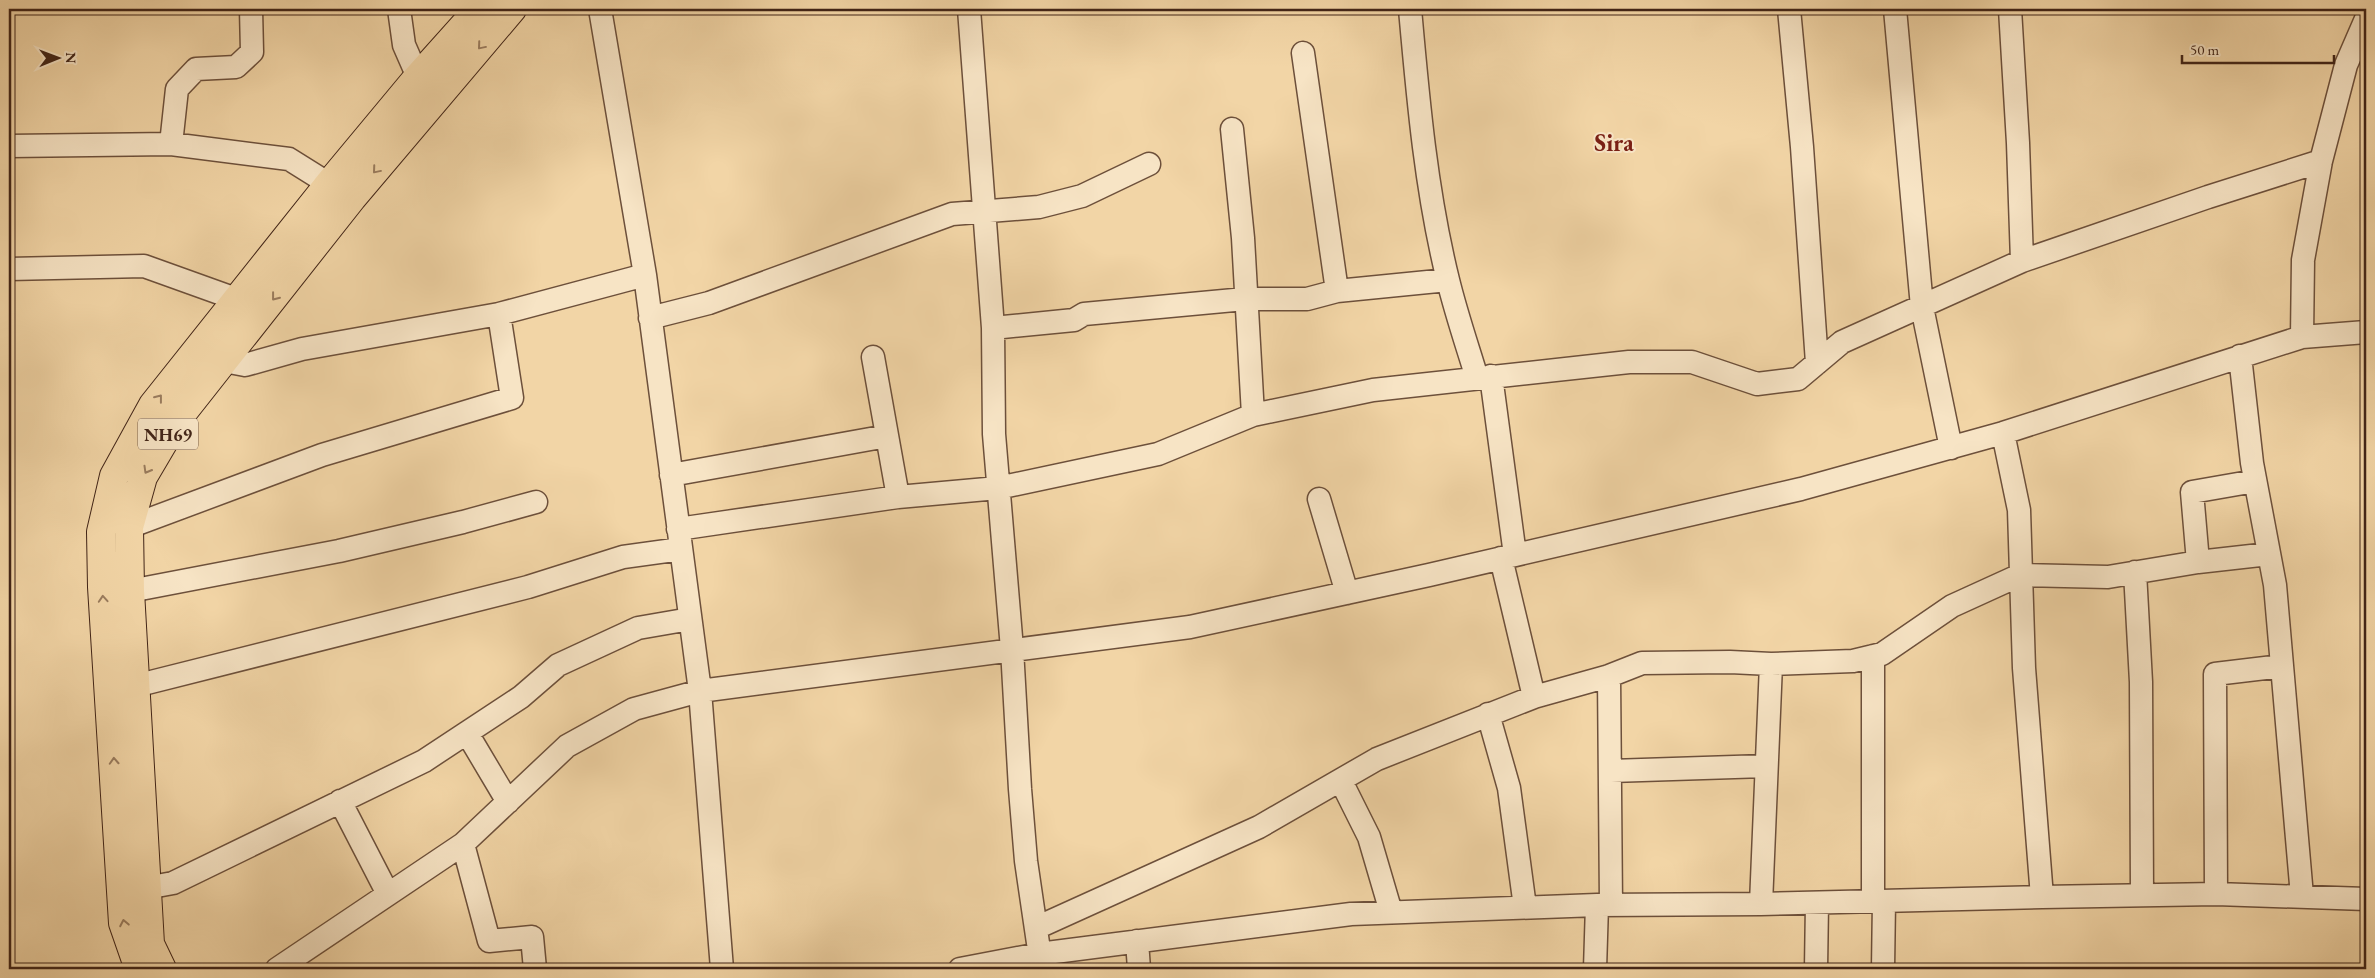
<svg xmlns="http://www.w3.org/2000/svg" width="2375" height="978" viewBox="0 0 2375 978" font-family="'EB Garamond',serif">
  <rect width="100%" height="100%" fill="#f2d5a6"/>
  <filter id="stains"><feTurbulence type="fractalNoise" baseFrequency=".004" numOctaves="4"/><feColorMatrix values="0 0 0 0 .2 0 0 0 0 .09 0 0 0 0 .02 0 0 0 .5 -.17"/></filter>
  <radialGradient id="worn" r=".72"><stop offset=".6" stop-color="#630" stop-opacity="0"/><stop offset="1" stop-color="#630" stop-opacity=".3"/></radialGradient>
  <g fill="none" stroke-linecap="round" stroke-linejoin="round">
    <defs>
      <path id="minor" d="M399 9 404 45 418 77
        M600 9 645 275 700 691 722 969
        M969 9 993 328 994 434 1012 649 1020 789 1026 861 1038 943
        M1410 9C1418 99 1426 191 1448 280 1456 313 1467 345 1477 378
        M1789 9 1802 147 1817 363
        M1895 9 1922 307 1951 448
        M2010 9 2018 143 2022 261
        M1303 53 1337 291
        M1232 129 1243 238 1253 415
        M171 144 177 89 196 69 236 67 252 52 251 9
        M9 146 171 144 289 159 329 184
        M9 269 144 266 236 299
        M650 318 709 303 952 214 1039 207 1082 196 1149 164
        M993 328 1074 320 1084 314 1245 299H1307L1337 291 1448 280
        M2302 337 2303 260 2321 161 2346 65 2366 19
        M2240 356 2252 463 2275 585 2302 896
        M873 357 898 497
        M224 361 245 365 302 349 499 314 645 275
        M1491 376 1515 555
        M2003 433 2019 510 2024 668 2042 897
        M671 475 887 436
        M1319 499 1347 593
        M129 527 322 455 512 398 499 314
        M678 529 898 497 998 488 1158 454 1253 415 1373 390 1629 362H1692L1757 384 1798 379 1842 342 2022 261 2208 197 2321 161
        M1501 558 1534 697
        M2198 562 2192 492 2255 481
        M2135 572 2141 682 2142 895
        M130 591 339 551 463 522 536 502
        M1873 656V901
        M1609 676 1611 905
        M135 686 528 587 623 557 681 549
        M1488 714 1509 788 1525 907
        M467 733 508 802
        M1611 771 1765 766
        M1341 781 1369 837 1391 912
        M340 801 388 894
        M463 844 489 941 532 937 535 969
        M146 888 173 883 424 761 521 697 558 665 638 628 690 619
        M2216 894 2215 674 2282 666
        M1761 904 1771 664
        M1036 928 1259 827 1377 759 1534 697 1609 676 1642 663 1730 662 1771 664 1853 661 1882 654 1952 606 2020 575 2108 577 2198 562 2269 554
        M1137 941 1139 969
        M277 969 463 844 567 746 634 709 700 691 1190 627 1429 575 1801 489 2003 433 2302 337 2366 332
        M960 969 1039 954 1351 914 1597 905 1761 904 2042 897 2216 894 2366 899
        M1595 969 1597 905
        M1816 969 1817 903
        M1883 969 1884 901"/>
      <path id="trunk" d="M139 969 123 923 102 587 101 532 114 476 153 405 329 184 418 77 479 9
        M162 969 150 944 130 591 129 527 143 477 176 421 352 198 512 9"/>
    </defs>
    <!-- minor casing -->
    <use href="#minor" stroke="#6d503b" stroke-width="25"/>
    <!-- trunk casing -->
    <use href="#trunk" stroke="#412417" stroke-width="30"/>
    <!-- minor -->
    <use href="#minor" stroke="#f7e4c5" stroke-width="22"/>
    <!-- trunk -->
    <use href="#trunk" stroke="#f2d5a6" stroke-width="28"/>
  </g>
  <!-- one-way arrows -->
  <defs><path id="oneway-chevron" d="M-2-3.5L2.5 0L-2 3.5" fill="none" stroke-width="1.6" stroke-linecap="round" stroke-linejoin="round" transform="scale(1.25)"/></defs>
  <g stroke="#9a7c5e">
    <use href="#oneway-chevron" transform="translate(481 46) rotate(130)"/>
    <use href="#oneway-chevron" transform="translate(376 170) rotate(130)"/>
    <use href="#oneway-chevron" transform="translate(275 297) rotate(128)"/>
    <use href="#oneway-chevron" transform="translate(159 398) rotate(-52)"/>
    <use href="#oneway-chevron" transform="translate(147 470) rotate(120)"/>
    <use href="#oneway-chevron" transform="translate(103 599) rotate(-94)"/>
    <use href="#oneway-chevron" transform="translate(114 761) rotate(-93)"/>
    <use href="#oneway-chevron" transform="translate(124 923) rotate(-101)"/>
  </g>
  <g text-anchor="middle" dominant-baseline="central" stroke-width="4" stroke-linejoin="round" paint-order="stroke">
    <!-- shield labels -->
    <rect fill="#f7e4c5" stroke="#785e4b" stroke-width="1" x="138" y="418.5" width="60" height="31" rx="4"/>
    <g font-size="18" font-weight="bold" fill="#412417">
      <text x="168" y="434">NH69</text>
    </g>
    <!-- district labels -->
    <g font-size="24" font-weight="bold" fill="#7a1f14" stroke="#f7e4c5">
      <text x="1614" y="142">Sira</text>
    </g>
  </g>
  <!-- margin -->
  <rect width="2375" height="978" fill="none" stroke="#f2d5a6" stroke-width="30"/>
  <rect x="10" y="10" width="2355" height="958" fill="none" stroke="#412417" stroke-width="2.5"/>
  <rect x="15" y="15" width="2345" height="948" fill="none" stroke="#412417"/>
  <!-- north arrow -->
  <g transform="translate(58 58) rotate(89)" stroke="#f7e4c5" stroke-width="4" paint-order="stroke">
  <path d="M0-4L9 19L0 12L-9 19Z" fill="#412417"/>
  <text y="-8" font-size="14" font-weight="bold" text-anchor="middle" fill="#412417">N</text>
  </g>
  <!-- scale -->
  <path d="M2182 55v8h152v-8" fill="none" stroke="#412417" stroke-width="2.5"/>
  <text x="2190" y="55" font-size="15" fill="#412417" stroke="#f7e4c5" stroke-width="4" paint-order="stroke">50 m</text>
  <rect width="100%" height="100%" filter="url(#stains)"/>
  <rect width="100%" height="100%" fill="url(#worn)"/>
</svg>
